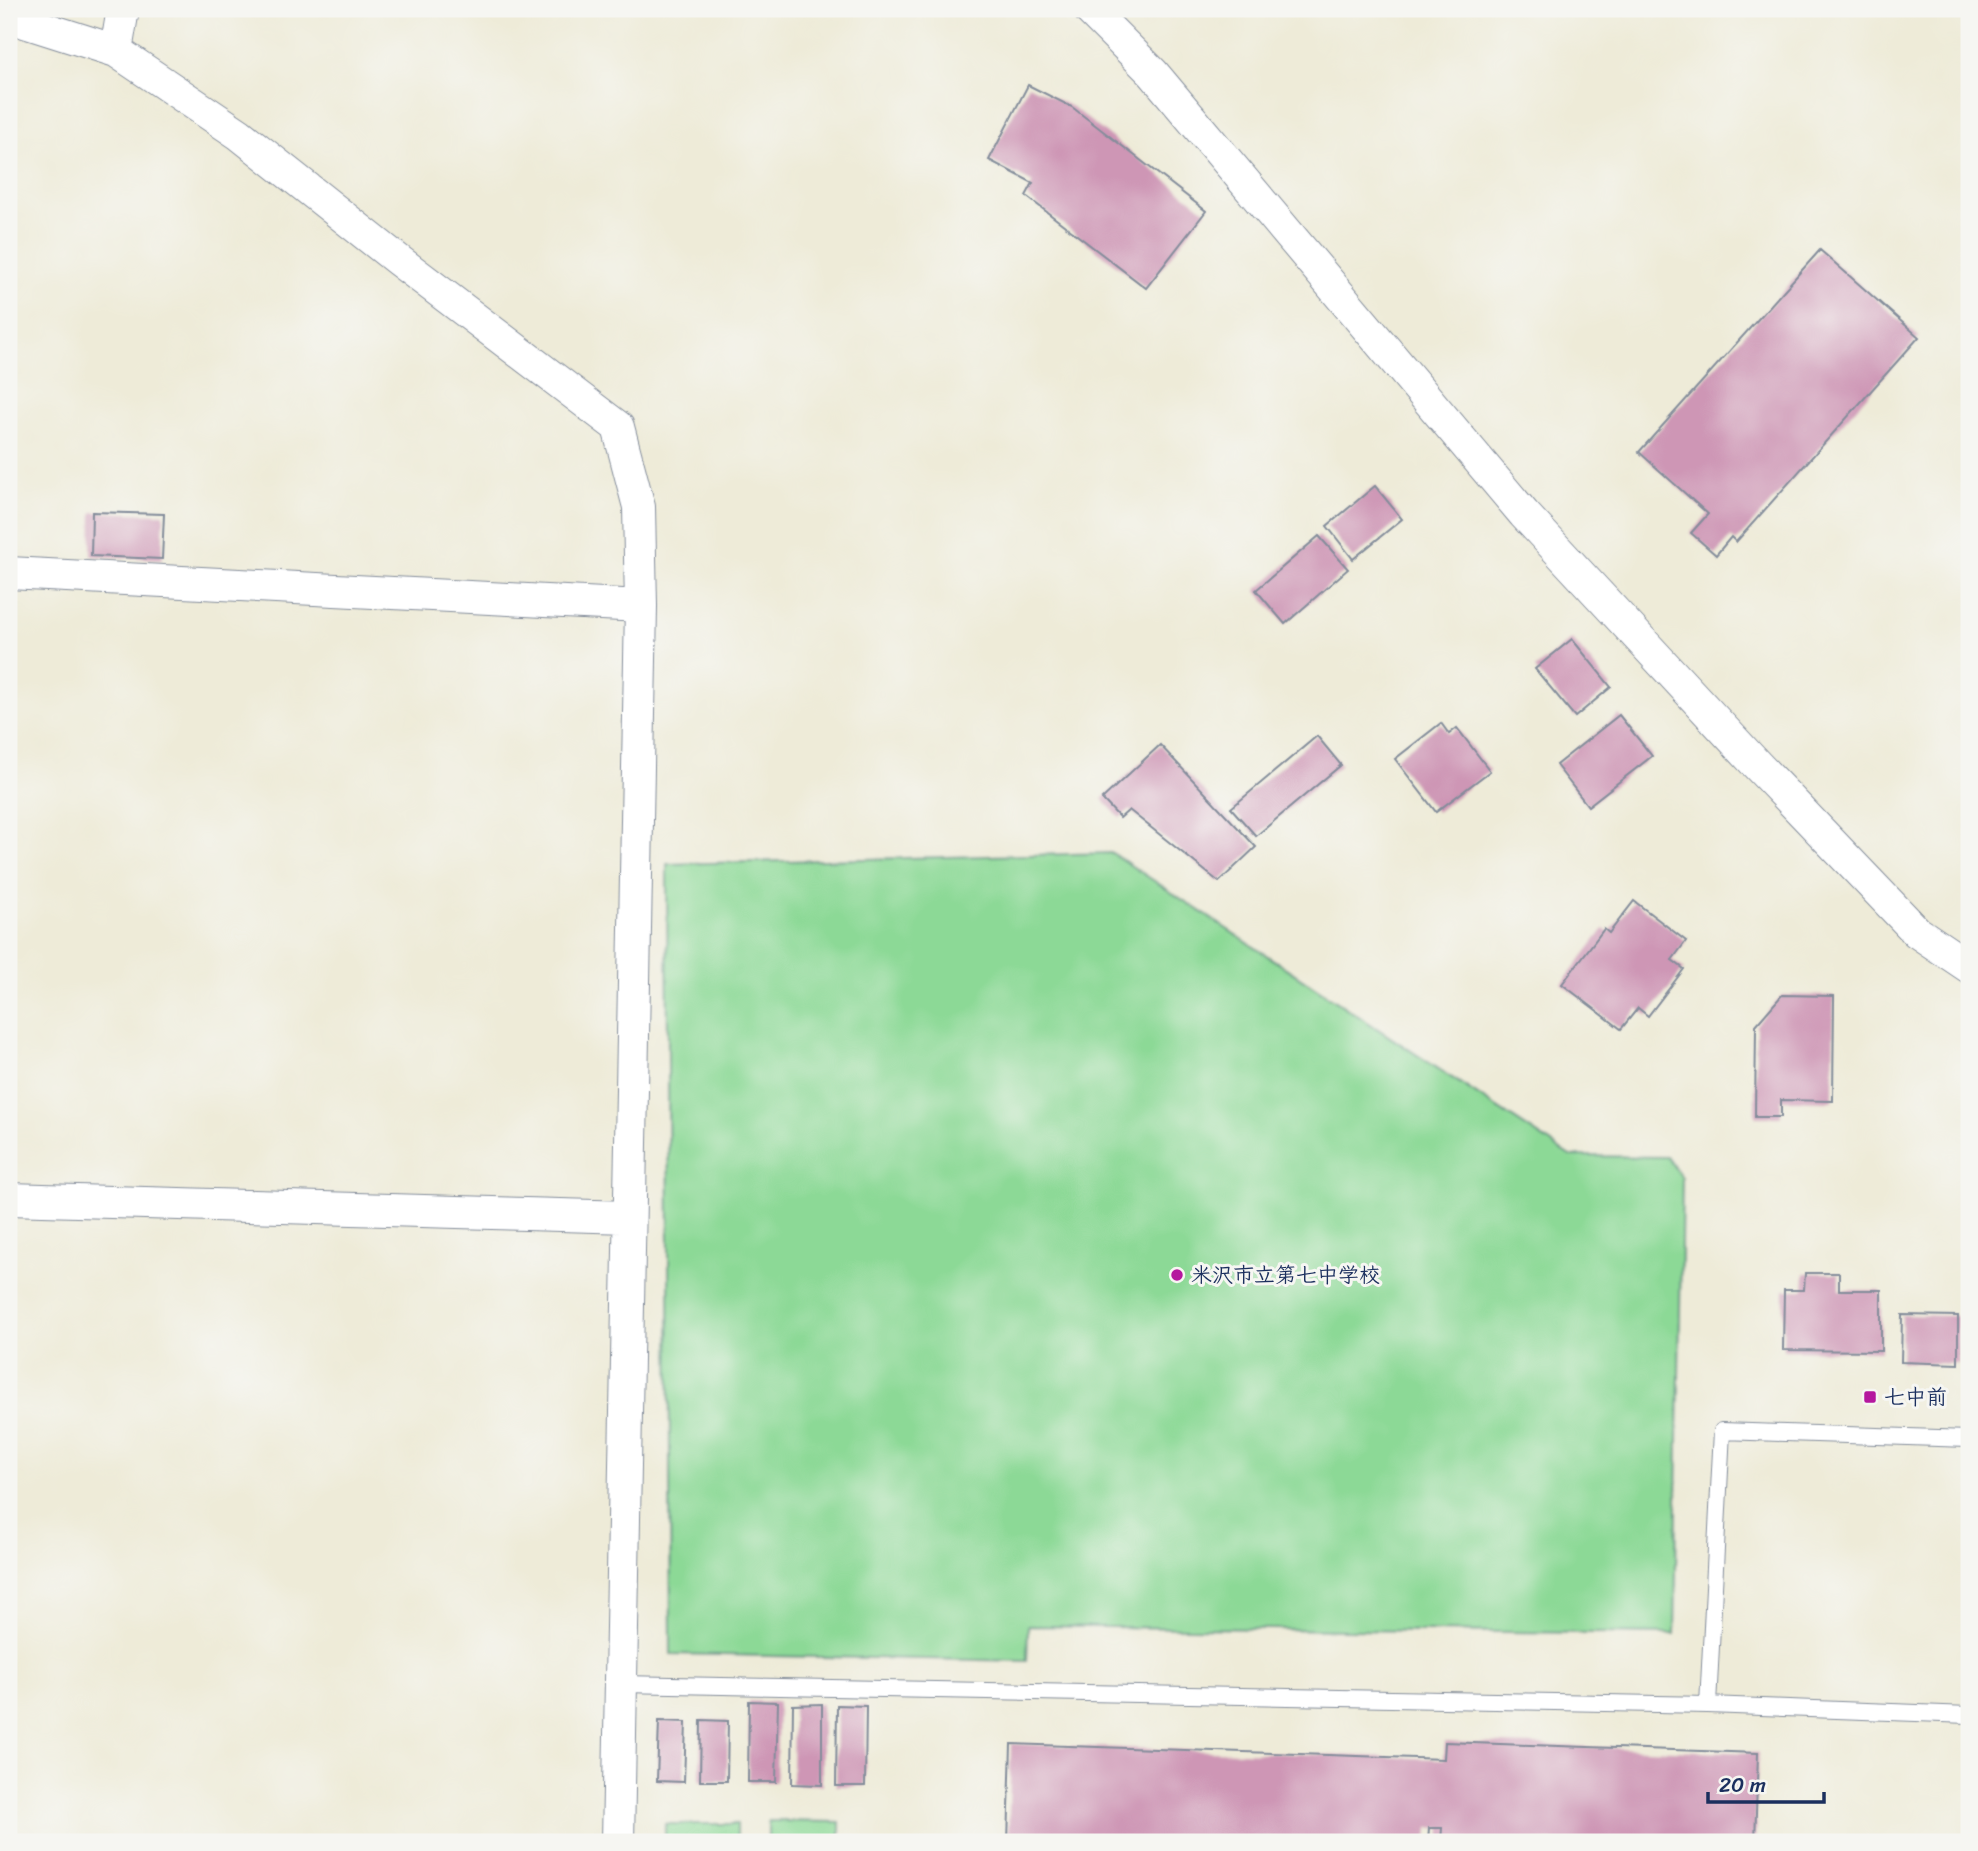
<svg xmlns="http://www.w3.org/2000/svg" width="1978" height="1851" viewBox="0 0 1978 1851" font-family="Sriracha,'Klee One',sans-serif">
  <rect width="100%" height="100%" fill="#f6f6f2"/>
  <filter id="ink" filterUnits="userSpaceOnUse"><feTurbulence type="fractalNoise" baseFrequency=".0143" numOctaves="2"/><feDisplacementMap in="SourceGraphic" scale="14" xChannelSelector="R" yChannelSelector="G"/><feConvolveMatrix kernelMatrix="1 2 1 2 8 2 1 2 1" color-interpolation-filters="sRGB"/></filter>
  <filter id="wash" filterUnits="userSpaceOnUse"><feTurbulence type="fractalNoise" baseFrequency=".00686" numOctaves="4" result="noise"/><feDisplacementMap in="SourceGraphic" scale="28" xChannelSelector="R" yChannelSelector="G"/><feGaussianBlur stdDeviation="1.57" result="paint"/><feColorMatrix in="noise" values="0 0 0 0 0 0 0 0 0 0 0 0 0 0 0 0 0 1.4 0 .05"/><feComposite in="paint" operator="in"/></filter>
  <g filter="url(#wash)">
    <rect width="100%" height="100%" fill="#eeebd8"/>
    <!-- green -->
    <path fill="#8cd996" stroke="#54847a" stroke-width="2" d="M1112 853 1570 1156 1667 1157 1682 1178 1675 1634 1028 1626 1027 1661 671 1654 667 864Z
      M768 1821 840 1822V1842H768Z
      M665 1824H737V1842H665Z"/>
    <g id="blocks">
      <!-- building -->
      <path fill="#ce96b5" d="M1028 85 1072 107 1206 211 1146 288 1026 196 1033 183 989 160Z
        M1820 250 1919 337 1736 542 1731 537 1716 555 1691 533 1708 514 1639 452Z
        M1375 486 1402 519 1353 559 1327 526Z
        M92 512 164 514 162 559 91 556Z
        M1319 536 1348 569 1285 624 1256 590Z
        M1572 639 1611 687 1575 717 1535 669Z
        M1619 715 1652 756 1588 806 1556 765Z
        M1441 723 1449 734 1457 728 1490 771 1436 812 1395 759Z
        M1317 736 1341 765 1256 836 1231 808Z
        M1160 745 1256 847 1219 882 1129 810 1120 818 1102 799Z
        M1634 901 1686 941 1672 960 1684 969 1648 1016 1638 1008 1621 1029 1562 984 1604 929 1609 933Z
        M1782 995 1834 996 1833 1101 1781 1100V1117H1755L1756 1025Z
        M1805 1273H1839V1290H1881V1351L1783 1350 1784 1290H1804Z
        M1902 1315 1958 1316V1364L1901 1362Z
        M749 1701 778 1702 776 1782H748Z
        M822 1704V1785L792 1784 793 1705Z
        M837 1705 866 1706 865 1786H836Z
        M701 1720 728 1721 727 1781H700Z
        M659 1721 686 1722 684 1782 657 1781Z
        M1445 1742 1758 1753 1755 1842H1441L1442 1828H1429L1428 1842H1277V1838L1222 1837V1842H1008L1011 1744 1444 1759Z"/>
    </g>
  </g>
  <g filter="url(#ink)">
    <use href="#blocks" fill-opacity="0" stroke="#848d9b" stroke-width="2"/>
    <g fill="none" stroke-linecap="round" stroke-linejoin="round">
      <defs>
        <path id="lane" d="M1969 1439 1722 1431 1708 1705 1969 1715
          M621 1684 1708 1705"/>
        <path id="street" d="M1089 9 1153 73 1524 514 1756 764 1917 932 1969 967
          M9 17 116 51 239 134 398 260 618 427 639 507 641 606 618 1842
          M116 51 123 9
          M9 573 641 606
          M9 1199 629 1217"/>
      </defs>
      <!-- lane casing -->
      <use href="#lane" stroke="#848d9b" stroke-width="18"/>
      <!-- street casing -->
      <use href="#street" stroke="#848d9b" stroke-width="34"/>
      <!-- lane -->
      <use href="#lane" stroke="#fff" stroke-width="16"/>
      <!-- street -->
      <use href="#street" stroke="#fff" stroke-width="32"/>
    </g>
  </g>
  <!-- markers -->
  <g fill="#b5179e" stroke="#f6f6f2" stroke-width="2.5">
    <circle cx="1177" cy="1275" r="7"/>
    <rect x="1863" y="1390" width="14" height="14" rx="3.5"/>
  </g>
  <g text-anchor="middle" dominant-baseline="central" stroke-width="6" stroke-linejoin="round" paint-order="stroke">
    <!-- poi labels -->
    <g font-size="21" font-weight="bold" fill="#1b2f5e" stroke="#f6f6f2" text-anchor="start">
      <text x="1191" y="1275">米沢市立第七中学校</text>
      <text x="1884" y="1397">七中前</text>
    </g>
  </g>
  <!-- margin -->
  <rect width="1978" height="1851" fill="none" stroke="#f6f6f2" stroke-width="35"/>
  <!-- scale -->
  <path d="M1708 1792v10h116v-10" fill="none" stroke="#1b2f5e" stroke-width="3.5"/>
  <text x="1719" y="1792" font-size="21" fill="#1b2f5e" stroke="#f6f6f2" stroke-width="5" paint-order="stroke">20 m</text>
</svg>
